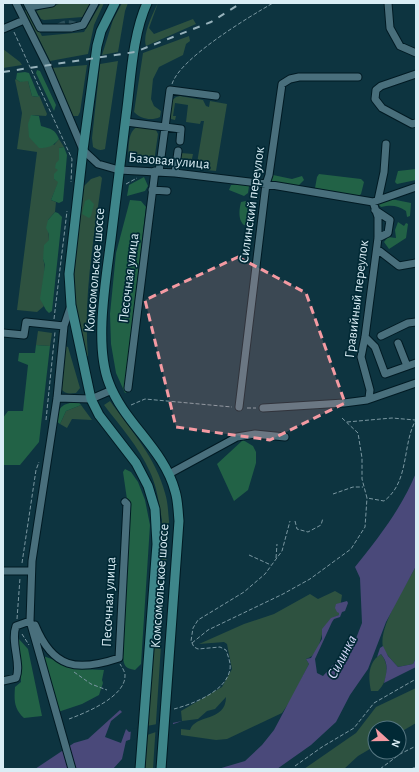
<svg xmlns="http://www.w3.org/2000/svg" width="419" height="772" viewBox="0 0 419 772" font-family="'Alegreya Sans',sans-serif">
  <rect width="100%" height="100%" fill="#0d3440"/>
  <!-- green -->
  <path fill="#2e5240" d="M62 3H93L83 17 44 20 41 19 36 11Z
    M101 3H104L94 25 88 54 50 61 25 11 27 9 42 36 84 32Z
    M122 3H128L125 11 118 52 102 55 113 20Z
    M158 3 149 28 154 34 193 19 196 24 146 46C142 35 153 13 158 3Z
    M189 36 190 41 186 44 183 55 159 67 153 79 151 99 154 106 161 111 160 117C152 121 140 119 134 112L143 53Z
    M3 49 20 62 22 65 3 68Z
    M118 61 105 149C100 151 98 150 93 147L92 138 100 64Z
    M87 65 80 112 78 116H73L51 68Z
    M16 79 20 82 26 80 28 81 32 96 38 97 39 95 47 114 46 116 31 115 54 145 59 139 64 147 59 148V170L54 179 59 181 51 200 56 202 55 212 48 220 49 240 43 259C49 274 37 291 44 306L37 312 17 310 37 152 17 149 22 113 15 80Z
    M180 96 203 100 206 106 209 107 210 101 227 104 216 171 196 169 204 121H201L200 124 186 122 188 105 175 103 173 116H176L175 120 171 119V101L176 97Z
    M140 126 156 130 158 134 154 162 132 163 128 158C129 147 127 129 140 126Z
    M181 153 193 154 190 168 180 166Z
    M100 176 102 178C94 237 83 297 88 356L85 357 76 315 73 273 84 186 91 179Z
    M38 331 52 333 50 346 36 345Z
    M65 346 68 347 80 388 76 393C69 394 64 394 60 387Z
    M110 401C131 430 156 458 165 493 168 502 168 512 169 521L153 769H145L162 520C159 504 157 487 150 472 139 447 120 426 104 405Z
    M81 405 92 420 72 419 67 428 60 424 66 411Z
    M416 566V658L413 664 398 667C393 661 386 655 383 647 378 627 407 584 416 566Z
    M335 591 342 595 339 615C314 624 327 653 306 659L309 664 291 700 282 713 227 739 216 740 181 735V729L190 730C195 714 226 722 226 697L215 709 207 711 198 719 182 721 181 711 222 687 232 669 227 644 224 642 199 644 244 624 274 614 310 594 318 599Z
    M381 654C390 665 388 681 378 691H371C368 677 368 662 381 654Z
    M416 688V723L399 733V728H375V746L358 756 344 769H304L356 733 376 707Z"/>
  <!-- forest -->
  <path fill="#226246" d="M37 70 40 71 56 105 54 111 36 73Z
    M25 72 29 73 39 97 32 96 28 81 20 82 16 79 17 73Z
    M31 115 39 116 41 126C51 129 55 129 59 139 53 146 49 148 39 148L29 137 28 124Z
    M64 147 67 155 63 201 59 203 51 200 58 182 54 179V174L58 170 55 168 56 163 59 160V148Z
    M416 169V180L397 184 395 182 398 171Z
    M319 174 361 179 364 182 361 194 357 197 318 190 315 188 317 177Z
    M273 175 292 179 302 176 304 180 298 186 271 182Z
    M144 177 148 186 145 191 127 196 129 185Z
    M240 184 249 186 248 193 244 196 229 190 231 185Z
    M89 199 94 204 91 216 89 218 82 214 85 201Z
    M391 199 411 203 410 216 407 217 406 211C397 205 391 205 381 207L378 204Z
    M130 200 141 201 146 207 129 351 127 392 125 393 116 373 111 344 110 314 116 253Z
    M246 201C256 206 254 214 253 224L244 225C238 220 239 210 241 202Z
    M55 212 58 213 62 217 52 311 49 313 46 310 40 299 45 265 43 259 44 245 49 240V234L46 228 48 220Z
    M398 222 404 226 406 223 408 224 406 238 389 249 384 242 388 237 396 238 395 230Z
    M36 345 50 346 39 442 20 465H3V418L8 411H23L28 365 18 361 19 353H35Z
    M78 401 81 405 66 411 60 424 56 421C60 404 62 405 78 401Z
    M243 440 253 446 256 452V463L248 490 234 501 217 464Z
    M125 469 131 472 138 482 145 500 150 525 141 664 135 670C125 668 124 666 123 657L129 513 123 472Z
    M18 638 28 649 42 716 24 718C14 709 14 700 15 687L21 682Z
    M43 656 81 669 104 670 102 680 103 683 99 695 82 704 55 713Z"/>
  <!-- water -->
  <path fill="#4a497a" d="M416 473V566L386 622 368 669 350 695 336 722 311 745 277 769H218L245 761 262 745 274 730 309 664 306 659 311 658 322 639V629L331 618 339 615V613L337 612 335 608 336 604 347 601 348 603 345 611 342 612 340 617 334 619 332 622 315 659 317 673 323 676 355 641 362 623 360 578 355 567C379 537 401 509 416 473Z
    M383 646 388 656 398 667 413 664 416 658V667L384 683C387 671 389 664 381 654L377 657 380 648Z
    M120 710 122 712 111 721 105 737 121 743 126 729 129 732 182 721 126 741 122 759 113 769H35L74 743 88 739Z"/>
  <!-- pier -->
  <path fill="#0d3440" d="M173 721V726L130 741 131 729Z"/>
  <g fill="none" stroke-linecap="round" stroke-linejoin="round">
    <!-- minor-tunnel -->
    <path stroke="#2c505b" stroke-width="7" stroke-dasharray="7 3.5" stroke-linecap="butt" d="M59 27C65 23 69 23 75 25"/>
    <defs>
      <path id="minor" d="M16 3 47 65 83 150 98 164 119 170 175 173 266 184 373 202 416 187
        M27 3 40 28H71L83 25 95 3
        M388 3 390 28 400 46 416 53
        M29 7 52 3
        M3 29 24 20
        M416 74 381 86 376 90 375 99 382 108 412 124 416 123
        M126 122 181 129 180 141
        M159 172 170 90 216 96
        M175 173 178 151
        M152 190 167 191
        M378 200 384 172 386 144
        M375 210 390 220 388 233 378 238
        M377 249 399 266 416 263
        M71 305 64 326 57 398 32 561 30 621 72 769
        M3 333 24 335 26 322 64 326
        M381 336 408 323 416 322
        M365 337 375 347 385 374 416 363
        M398 343 407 366
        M128 388 155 171
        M57 398 91 399 112 390
        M369 398 370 390 361 357 365 337 378 238V217L373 202
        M239 407 266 184 269 175 282 84 290 79 299 77H358
        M263 408 344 403 367 400 416 383
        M169 474 237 437 255 434 285 437
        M3 571H31
        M35 625C53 669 77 672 119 658L127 504 125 502
        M3 681 16 678C22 664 10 643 16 626L30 621"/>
      <path id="major" d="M115 3 101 31 97 46 83 150 69 274 71 305 91 399 99 415 136 463 148 486 155 509 157 544 140 769
        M147 3C132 36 131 80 126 116 121 157 116 198 111 239 106 279 94 345 109 383 124 423 164 449 175 491 178 500 178 511 179 521L161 769"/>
    </defs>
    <!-- minor casing -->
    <use href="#minor" stroke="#001a23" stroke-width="9"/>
    <!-- major casing -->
    <use href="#major" stroke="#001a23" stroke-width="11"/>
    <!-- path -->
    <path stroke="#7a97a1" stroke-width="1" stroke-dasharray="4 2" stroke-linecap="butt" d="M14 32 72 159 71 182
      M172 84C180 58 249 17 273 3
      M126 184 137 178
      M54 319 67 211
      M131 405 145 399 232 407
      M247 408H256
      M342 418 358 433 362 458V479L367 498 384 501C410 482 402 443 416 420
      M46 420 55 332
      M347 422 392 418 415 420
      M333 494 353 487H363
      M295 521 297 529 308 532 321 525 323 518
      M249 555 271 565
      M276 558 277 544
      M22 563 36 470 39 462
      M17 619 20 578
      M22 634 29 645
      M192 643 208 630 283 594 310 579 351 549 365 527 367 498
      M74 672 91 684 107 690
      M174 709C193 704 227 691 230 669 231 663 228 656 226 650L220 647 198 649 194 647 191 641 193 628 198 620 244 592 265 574 282 551 290 521
      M69 719C85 713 126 697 125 675 125 672 122 667 120 664
      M295 766 322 747 354 728 374 703 416 679
      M380 769 400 754 416 746
      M411 769 416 767"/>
    <!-- minor -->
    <use href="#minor" stroke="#496f7c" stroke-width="7"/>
    <!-- major -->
    <use href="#major" stroke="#3e868a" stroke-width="9"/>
    <!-- rail -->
    <path stroke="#97b2bb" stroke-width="2" stroke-dasharray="7 7" stroke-linecap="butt" d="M3 72 135 52 211 22 241 3"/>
  </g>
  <!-- marked area -->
  <path fill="#f49aa2" fill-opacity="0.2" stroke="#f49aa2" stroke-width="3" stroke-dasharray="8 5" stroke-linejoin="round" d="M238 257 306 293 345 403 270 440 176 427 145 300Z"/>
  <g text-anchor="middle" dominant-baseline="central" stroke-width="3.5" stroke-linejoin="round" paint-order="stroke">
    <!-- street labels -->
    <g font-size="14" fill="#d9edf5" stroke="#012935">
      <text transform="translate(169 161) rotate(5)">Базовая улица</text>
      <text transform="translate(252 205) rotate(-82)">Силинский переулок</text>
      <text transform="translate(95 270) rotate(-85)">Комсомольское шоссе</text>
      <text transform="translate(129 278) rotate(-83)">Песочная улица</text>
      <text transform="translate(357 299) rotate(-83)">Гравийный переулок</text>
      <text transform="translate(160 586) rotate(-86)">Комсомольское шоссе</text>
      <text transform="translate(109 602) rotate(-87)">Песочная улица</text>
    </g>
    <!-- water labels -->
    <g font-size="15" font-style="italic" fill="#d9dbfb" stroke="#012935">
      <text transform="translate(342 657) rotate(-62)">Силинка</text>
    </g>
  </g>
  <!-- border -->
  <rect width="419" height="772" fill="none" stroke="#d9edf5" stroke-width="8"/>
  <!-- north arrow -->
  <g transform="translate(387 740) rotate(111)"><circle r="19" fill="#012935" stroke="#577782"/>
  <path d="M0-3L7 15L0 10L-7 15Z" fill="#f49aa2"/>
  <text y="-6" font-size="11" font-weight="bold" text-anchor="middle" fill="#d9edf5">N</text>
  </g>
</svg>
